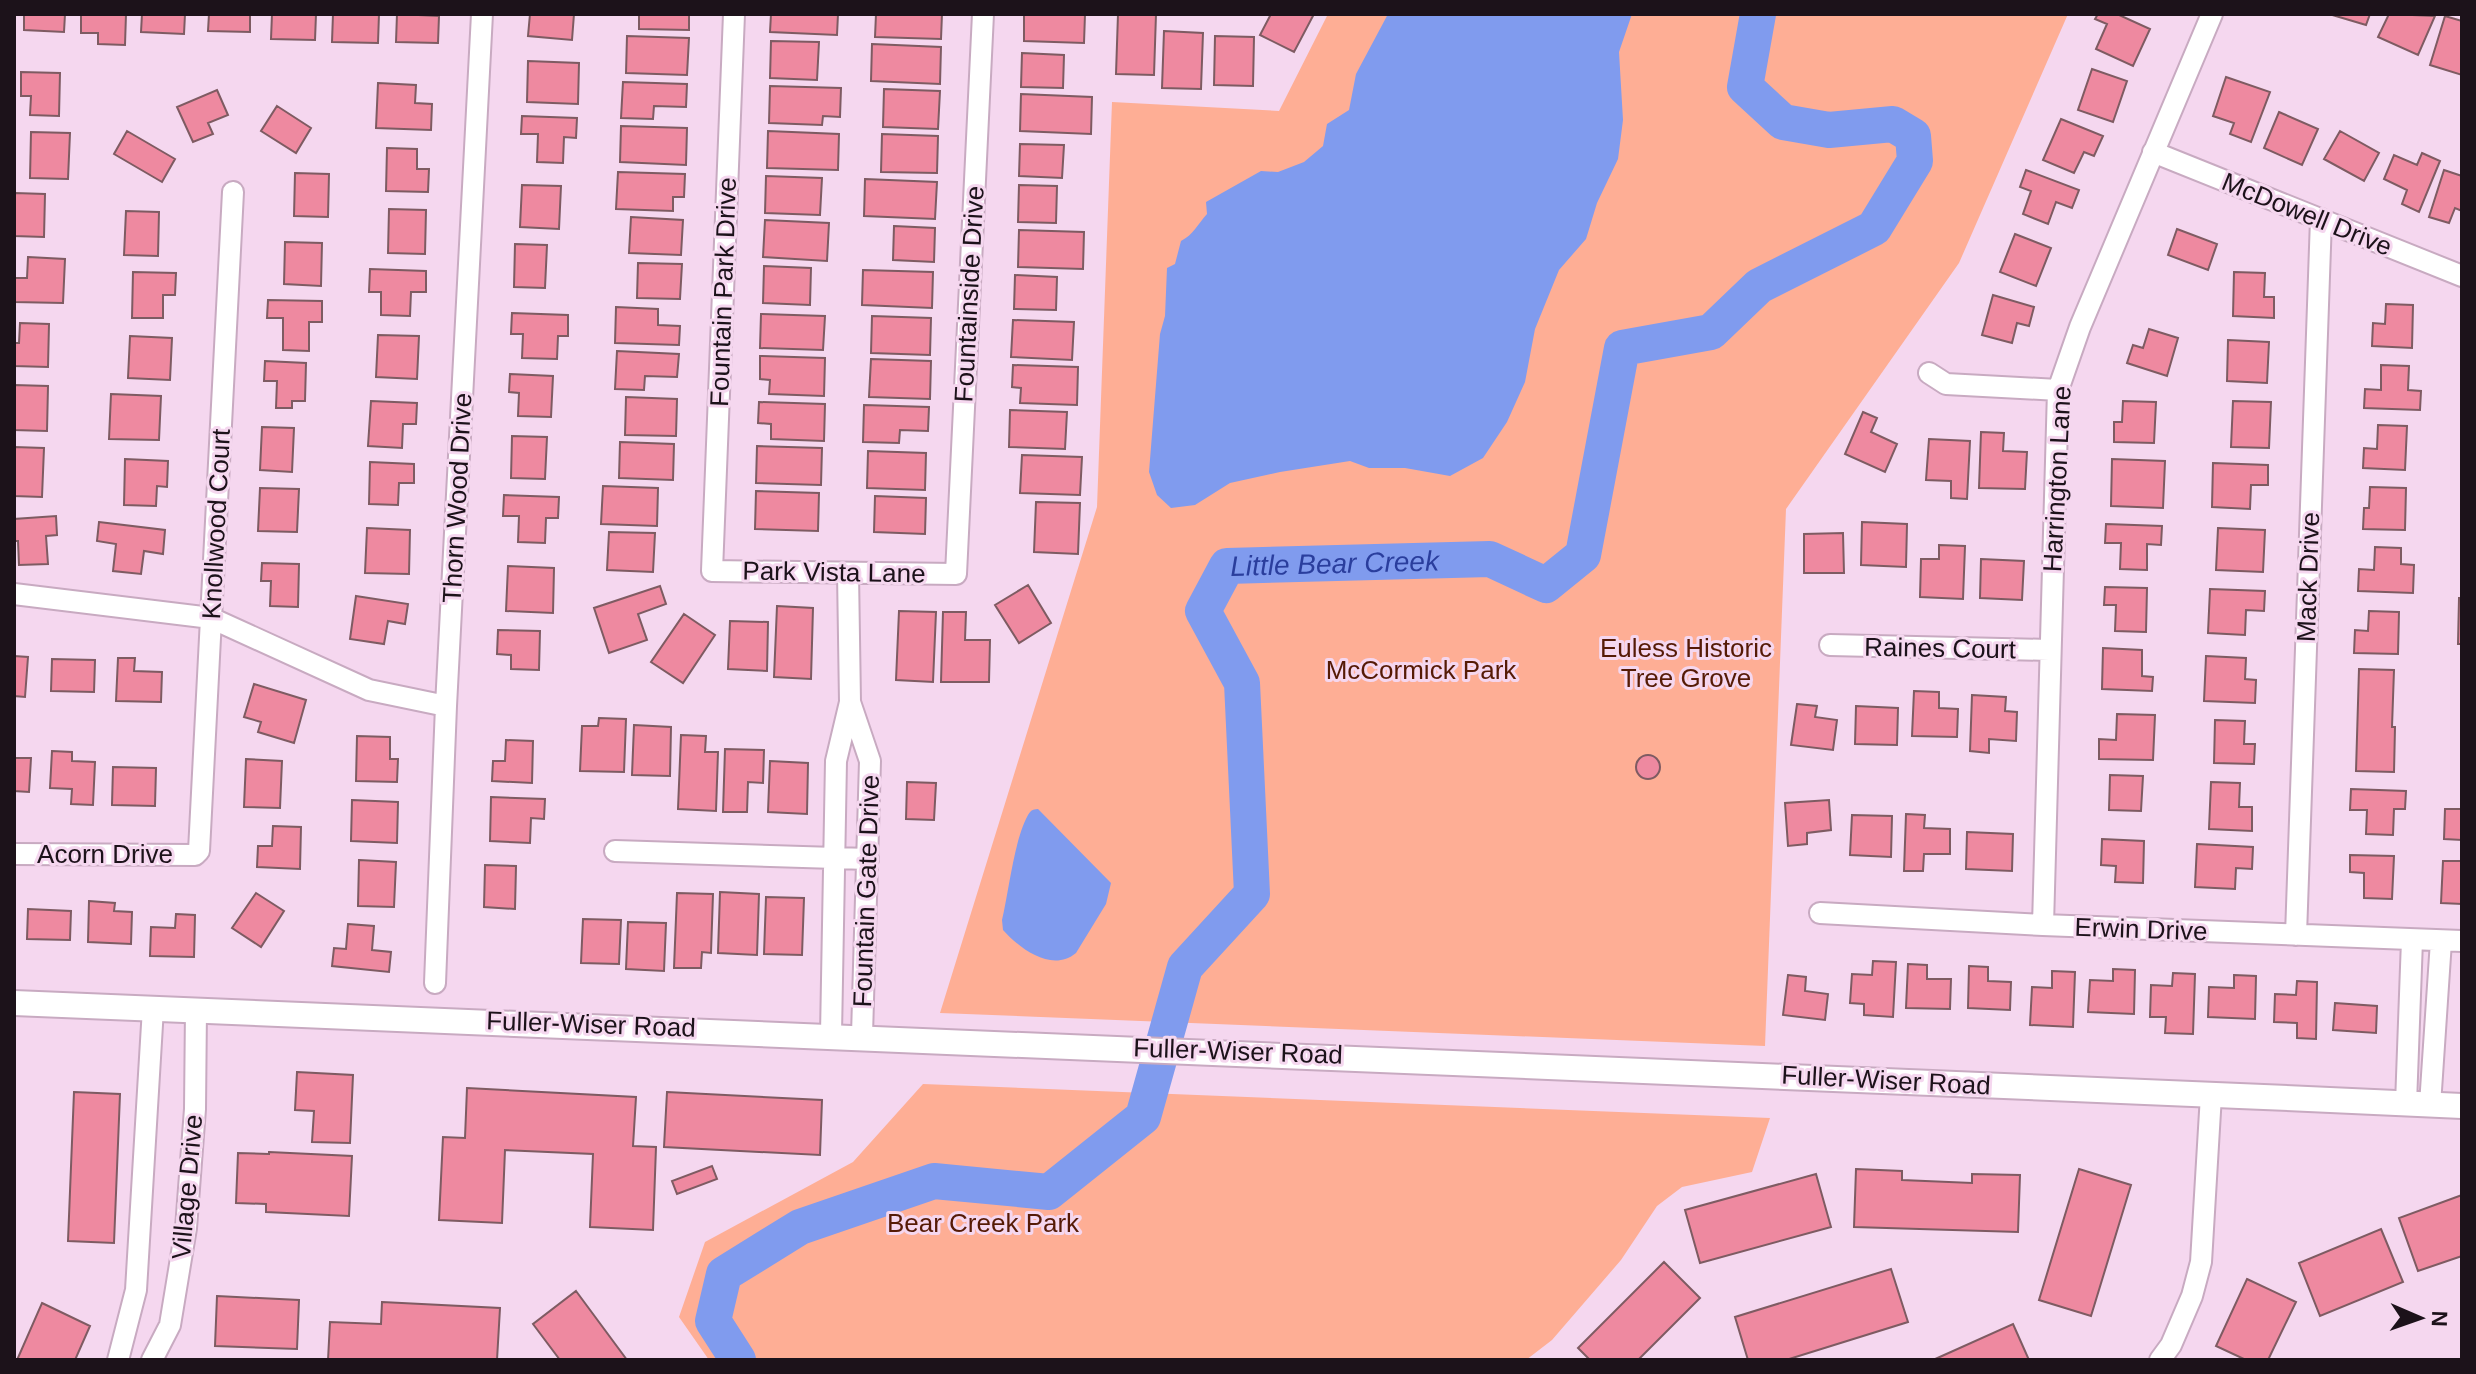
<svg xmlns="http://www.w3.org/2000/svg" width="2476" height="1374" viewBox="0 0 2476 1374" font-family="Helvetica,sans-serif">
  <rect width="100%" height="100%" fill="#f5d7ef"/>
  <!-- green -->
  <path fill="#feae95" d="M1328 14H2068L1959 263 1786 509 1765 1046 940 1013 1097 507 1112 102 1279 111Z
    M923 1084 1770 1118 1752 1172 1682 1187 1657 1206 1621 1260 1552 1340 1526 1360H709L679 1317 705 1242 853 1162Z"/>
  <!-- water -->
  <path fill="#809bee" d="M1388 14H1632L1619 52 1623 120 1618 159 1597 203 1586 239 1559 270 1535 329 1525 382 1507 422 1483 458 1450 476 1405 468H1369L1350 461 1280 472 1230 483 1195 505 1171 508 1157 495 1149 472 1160 334 1165 316 1167 268 1175 264 1181 241C1194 234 1197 225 1207 214L1206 202 1261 171 1278 172 1304 162 1323 146 1327 124 1349 110 1356 74Z
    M1038 809 1111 883 1106 904 1076 953C1052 973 1020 949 1003 930L1002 920C1009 891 1014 840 1028 815 1032 809 1032 810 1038 809Z"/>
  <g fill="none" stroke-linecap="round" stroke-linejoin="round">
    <!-- river -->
    <path stroke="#809bee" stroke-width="36" id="s1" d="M738 1360 713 1321 724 1274 800 1227 934 1181 1049 1192 1143 1117 1185 967 1252 894 1242 683 1203 611 1227 566 1490 559 1546 585 1583 555 1622 348 1711 332 1759 286 1874 228 1915 161 1913 136 1893 124 1829 130 1783 122 1745 87 1758 14"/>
  </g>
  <!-- building -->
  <path fill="#ee89a0" stroke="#7e5b62" stroke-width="2" d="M24 14H65L64 32 24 30Z
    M81 14H126L125 45 98 44V33H81Z
    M142 14H185L184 34 141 32Z
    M209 14H250V32L208 31Z
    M272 14H316L315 40 271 39Z
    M333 14H379L378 43 332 42Z
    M397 14 439 16 438 43 396 42Z
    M530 14H574L572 40 528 36Z
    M639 14H689V30L639 29Z
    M771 14H838L837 35 770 32Z
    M876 14H942L941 39 875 37Z
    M1024 14H1085L1084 43 1024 41Z
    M1118 14H1156L1154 75 1116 74Z
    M1271 14H1314L1294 52 1260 35Z
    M2098 14H2117L2150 29 2133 66 2096 49 2107 24 2095 19Z
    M2329 14H2370L2366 25Z
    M2389 14 2435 16 2418 55 2378 37Z
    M2445 16 2462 21V75L2430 65Z
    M1164 31 1203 33 1201 89 1162 88Z
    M627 36 689 38 687 75 626 73Z
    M1215 36 1254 37 1253 86 1214 85Z
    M771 41 819 42 817 80 770 78Z
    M872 44 941 47 940 84 871 81Z
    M1022 53 1064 55 1063 88 1021 87Z
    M528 61 579 63 578 104 527 102Z
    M2092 69 2127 81 2113 122 2078 110Z
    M21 72 60 73 59 116 30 115 31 96H21Z
    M2226 77 2270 92 2251 142 2230 134 2234 123 2213 116Z
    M623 82 687 84 686 107 654 106 653 119 621 118Z
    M378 83 416 85 415 103 432 104 431 130 376 128Z
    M770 86 841 88 840 117 823 116 822 125 769 123Z
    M884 89 940 91 938 129 883 127Z
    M217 90 228 115 208 123 213 134 193 142 177 107Z
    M1021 94 1092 97 1091 134 1020 131Z
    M277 106 311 128 296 153 261 131Z
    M2279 112 2318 129 2302 165 2264 148Z
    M522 116 577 118 576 138 564 137 563 163 537 162 538 134H521Z
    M2061 119 2103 136 2094 156 2084 152 2074 173 2043 160Z
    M621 126 687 128 686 165 620 162Z
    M127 131 175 159 162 182 114 154Z
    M768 131 839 134 838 170 767 168Z
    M2340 131 2379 153 2364 181 2324 159Z
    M31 132 70 133 68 179 30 178Z
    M882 134 938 136 937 173 881 172Z
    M1020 144 1064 145 1062 178 1019 176Z
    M387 148 417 149V169H429L428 192 386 191Z
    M2422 153 2440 161 2419 212 2402 204 2407 190 2384 179 2394 155 2417 165Z
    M2026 170 2079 190 2072 208 2056 202 2048 224 2023 214 2031 191 2020 187Z
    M2444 170 2462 176V211L2455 208 2449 223 2429 217Z
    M618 172 685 174 684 197H673V211L616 209Z
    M295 173 329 174 328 217 294 216Z
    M766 176 822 178 820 215 765 213Z
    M865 179 937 182 935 219 864 216Z
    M522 185 561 186 559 229 520 227Z
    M1019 185 1057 186 1056 223 1018 222Z
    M15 193 45 194 44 237 14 236Z
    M389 209 426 210 425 254 388 253Z
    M126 211 159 212 158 256 124 255Z
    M631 217 683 220 681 255 629 253Z
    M765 220 829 223 827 261 763 257Z
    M894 226 935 228 934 262 893 260Z
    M2177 229 2217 244 2208 270 2168 255Z
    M1019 230 1084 232 1083 269 1018 267Z
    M2015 234 2051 248 2036 286 2000 272Z
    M285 242 322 243 321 286 284 284Z
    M515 244 547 245 545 288 514 287Z
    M28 257 65 259 63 303 14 302V278H27Z
    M638 263 682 264 680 299 637 298Z
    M764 266 811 268 810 305 763 303Z
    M370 269 426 271V292H411L410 316 381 315V292H369Z
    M863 270 933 272 932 308 862 305Z
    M133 272 176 273 175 295H163V318H132Z
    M2234 272 2265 273 2264 297H2274V318L2233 316Z
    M1015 275 1057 277 1056 310 1014 309Z
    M1993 295 2034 307 2029 326 2017 323 2012 343 1982 335Z
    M268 300 322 301V322H309V351L283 350V318H267Z
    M2386 304 2413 305 2412 348 2372 346 2373 323 2385 324Z
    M616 307 658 309V325L680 326 679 345 615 343Z
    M512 313 568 315V336H558L557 359 522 358 523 334H511Z
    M761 314 825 316 823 350 760 348Z
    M872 316 931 318 930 355 871 353Z
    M1013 320 1074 322 1072 360 1011 357Z
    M20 323 49 324 48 367 14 366V343H19Z
    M2149 329 2178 338 2167 376 2127 363 2133 345 2143 348Z
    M378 335 419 336 417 379 376 377Z
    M130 336 172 338 170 380 128 378Z
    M2228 340 2269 342 2267 383 2227 381Z
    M617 351 679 354 677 377 645 376 644 390 615 389Z
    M760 356 825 358 824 396 769 394 770 380 760 379Z
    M871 359 931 361 930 399 869 397Z
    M265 361 306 363 305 401H292V408H276L277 381H264Z
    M1013 365 1078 367 1077 405 1020 403 1021 388 1012 387Z
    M2381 365 2409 366 2408 390 2421 391 2420 410 2364 408 2365 389 2381 390Z
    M510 374 553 376 551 417 518 416 519 393 509 392Z
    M14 385 48 386 47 431 14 430Z
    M111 394 161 396 159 440 109 439Z
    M626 397 677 399 676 436 625 435Z
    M371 401 417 403 416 424H403L402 448 368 446Z
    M2123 401 2156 402 2154 443 2114 442V422H2122Z
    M2233 401 2271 402 2269 448 2231 447Z
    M759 402 825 404 824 441 771 439V424L758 423Z
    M864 405 929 407 928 431 900 430 899 443 863 442Z
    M1010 410 1067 412 1065 449 1009 447Z
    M1863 412 1877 418 1871 432 1897 444 1885 472 1845 454Z
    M2378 425 2407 426 2405 470 2363 468 2364 448 2377 449Z
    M262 427 294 428 292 472 260 470Z
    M1981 432 2004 433 2003 451 2027 452 2025 489 1979 488Z
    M512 436 547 437 545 479 511 478Z
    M1929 439 1970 441 1967 499 1951 498V481L1926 480Z
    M620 442 674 444 673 480 619 478Z
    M757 446 822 448 821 485 756 483Z
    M14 447 44 448 42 497 14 496Z
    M868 451 926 453 925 490 867 488Z
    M1022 455 1082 457 1080 495 1020 493Z
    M125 459 168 461 167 487 157 486 156 506 124 505Z
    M2112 459 2165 461 2163 508 2111 506Z
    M370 462 414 464V483H399L398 505 369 504Z
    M2213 463 2268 465V485H2251L2250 509 2212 507Z
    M603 486 658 488 657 526 601 524Z
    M2370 487 2406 488 2405 530 2363 529 2364 508H2369Z
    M260 488 299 489 297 532 258 531Z
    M756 491 819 493 818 531 755 529Z
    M504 495 559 497 558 518H546L545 543 518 542 519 516H503Z
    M875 496 926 498 925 534 874 532Z
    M1036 502 1080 503 1078 554 1034 552Z
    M56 516 57 535 46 536 48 564 19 565 18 541H14V519Z
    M99 522 165 530 163 554 144 551 141 574 113 571 116 544 97 541Z
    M1862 522 1907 524 1906 567 1861 565Z
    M2106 524 2162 526 2161 545 2147 544V570L2120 569 2121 543H2105Z
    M367 528 410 530 409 574 365 573Z
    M2218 528 2265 530 2263 572 2216 570Z
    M609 532 655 533 653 572 607 570Z
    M1843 533 1844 573H1804V534Z
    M1939 545 1965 546 1963 599 1920 597 1921 559H1939Z
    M2375 547 2401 548V564L2414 565 2413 593 2358 591 2359 569 2374 570Z
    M1981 559 2024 561 2022 600 1980 598Z
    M262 563 299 564 298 607 270 606 271 581H261Z
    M508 566 554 568 553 613 506 611Z
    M1028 585 1051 623 1019 643 995 605Z
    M660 586 666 604 638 614 647 640 609 653 594 608Z
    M2105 587 2147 588 2146 632 2115 631 2116 605H2104Z
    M2210 589 2265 591 2264 611 2246 610 2245 635 2208 633Z
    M356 596 408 604 405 624 388 621 384 644 350 639Z
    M2459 598H2462V644H2458Z
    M777 606 813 608 811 679 774 677Z
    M899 611 936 612 933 682 896 680Z
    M2369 611 2399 612 2398 654 2354 653 2355 630 2368 631Z
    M943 612H966L965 640H990L989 682H941Z
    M684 614 715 635 683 683 651 662Z
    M730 621 768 622 767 671 728 669Z
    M498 630 540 631 539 670 511 669V655L497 654Z
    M2103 648 2142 650V676L2153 677 2152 691 2102 689Z
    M14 656 28 657 25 697 14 696Z
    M2206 656 2246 658 2245 679 2256 680 2255 703 2204 701Z
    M118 658H135L134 671 162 672 161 702 116 701Z
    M52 659 95 660 94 692 51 691Z
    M2359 669 2394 670 2392 727H2395L2394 772 2356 771Z
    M254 684 306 700 294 743 258 732 261 722 244 717Z
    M1914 691 1939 692V708L1958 709 1957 737 1912 736Z
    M1972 695 2006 697 2005 711 2017 712 2016 741 1989 739V753L1970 751Z
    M1797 704 1817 706 1815 717 1837 720 1833 750 1791 745Z
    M1856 706 1898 708 1897 745 1855 744Z
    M2117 714 2155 715 2153 760 2099 759V739L2116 740Z
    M599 718 626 719 624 772 580 771 582 726H598Z
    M2215 720 2245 721 2244 744H2255L2254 764 2214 763Z
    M634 725 671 727 670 776 632 775Z
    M681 735 706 736 705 752H718L716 811 678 809Z
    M357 736 390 737V759H398L397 782 356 781Z
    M506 740 533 741 532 783 492 781 493 761H505Z
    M725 749 764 750 763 783 748 782 747 812H723Z
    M52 751 72 752V761L95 762 93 805 71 804 72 789 50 788Z
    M1636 767a12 12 0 1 1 24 0a12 12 0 1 1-24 0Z
    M14 758H31L29 792 14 791Z
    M246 759 282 761 280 808 244 807Z
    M770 761 808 763 807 814 768 812Z
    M113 767 156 768 155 806 112 805Z
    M2110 775 2143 776 2141 811 2109 810Z
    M907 782 936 783 934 820 906 819Z
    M2211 782 2240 783 2239 807H2252V831L2209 829Z
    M2351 789 2406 791 2405 809H2394L2393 835 2366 834 2367 810H2350Z
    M491 797 545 799 544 819 531 818 530 843 490 841Z
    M352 800 398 802 397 843 351 841Z
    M1829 800 1831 830 1807 833V844L1788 846 1785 803Z
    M2445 809H2462V840L2444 839Z
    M1906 814 1925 815 1924 828 1950 829V854H1924L1923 871H1904Z
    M1852 815 1892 816 1891 857 1850 855Z
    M273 826 301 827 300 869 257 867 258 846H272Z
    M1967 832 2013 834 2012 871 1966 869Z
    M2102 839 2144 841 2143 883 2115 882 2116 866 2101 865Z
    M2197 844 2253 847 2252 869 2236 868 2235 889 2195 887Z
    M2350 855 2394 856 2392 899 2364 898V873L2350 872Z
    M359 860 396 862 394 907 358 906Z
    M2443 861H2462V904L2441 903Z
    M485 865 516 866 515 909 484 907Z
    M720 892 759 894 757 955 718 953Z
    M256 893 284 911 261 947 232 928Z
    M677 893 713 894 711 953 702 952 701 968H674Z
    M766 897 804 898 802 955 764 954Z
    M89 901 115 903 114 911 132 912 131 944 88 942Z
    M28 909 71 911 70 940 27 939Z
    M176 914 195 915 194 957 150 956 151 927 175 928Z
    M583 919 621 920 619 964 581 963Z
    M628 922 666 923 664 971 626 969Z
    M348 924 374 926 372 950 391 952 389 972 332 966 334 948 346 949Z
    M1873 961 1896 962 1893 1017 1864 1015V1004L1850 1003 1852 974 1872 975Z
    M1908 964 1927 965V979H1951L1950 1009 1906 1008Z
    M1969 966 1988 967V981L2011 982 2010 1010 1968 1008Z
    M2113 969 2135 970 2134 1014 2088 1012 2090 980 2113 981Z
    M2052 971 2075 972 2073 1027 2030 1025 2032 987 2052 988Z
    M2173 973 2195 974 2193 1034 2165 1033 2166 1017H2150L2151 985 2172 986Z
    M1788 975 1806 977 1805 991 1828 994 1825 1020 1783 1015Z
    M2234 975 2256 976 2255 1019 2208 1017 2209 987 2234 988Z
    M2297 981 2317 982 2316 1039 2297 1038V1023L2274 1022 2275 994 2296 995Z
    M2335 1003 2377 1006 2376 1033 2333 1030Z
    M297 1072 353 1075 350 1143 312 1142 314 1111 295 1110Z
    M467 1088 636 1097 633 1146 656 1147 653 1230 590 1227 593 1154 505 1150 502 1223 439 1220 443 1137 465 1138Z
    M74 1092 120 1094 114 1243 68 1241Z
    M667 1092 822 1100 820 1155 664 1147Z
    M269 1152 352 1156 349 1216 266 1212V1204L236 1203 238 1153 269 1154Z
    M712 1166 717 1179 677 1194 672 1181Z
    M1856 1169 1902 1171V1180L1972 1183V1174L2020 1175 2018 1232 1854 1227Z
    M2079 1169 2131 1185 2091 1316 2039 1300Z
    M1816 1174 1831 1227 1700 1263 1685 1210Z
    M2462 1195V1256L2418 1271 2399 1218Z
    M2381 1229 2403 1282 2320 1316 2299 1263Z
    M1664 1262 1700 1298 1638 1360H1590L1578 1348Z
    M1891 1269 1908 1322 1786 1360H1748L1735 1317Z
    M2247 1279 2296 1302 2268 1360H2246L2216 1346Z
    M576 1291 627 1360H560L533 1324Z
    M217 1296 299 1300 297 1349 215 1346Z
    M382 1302 500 1308 497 1360H328L330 1322 381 1324Z
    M42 1303 90 1326 75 1360H17Z
    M2013 1324 2029 1360H1933Z"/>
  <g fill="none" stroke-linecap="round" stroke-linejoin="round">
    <defs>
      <path id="minor" d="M734 14 712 571 956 574 983 14
        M2153 152 2462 276
        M1929 373 1946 384 2058 390
        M14 594 211 618 369 690 446 706
        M1830 645 2049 650
        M850 702 870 761 862 1035
        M615 851 868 859
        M14 854 195 855 199 851 233 192
        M1820 913 2043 925 2462 941
        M2043 925 2058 390 2080 327 2212 14
        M2296 935 2321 219
        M435 983 446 706 482 14
        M831 1034 836 761 850 702 848 573
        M2406 1104 2412 940
        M2430 1105 2441 941
        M118 1360 136 1290 153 1008
        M152 1360 170 1325 186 1228 195 1109 196 1009
        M2160 1360 2171 1345 2192 1296 2201 1262 2211 1095"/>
      <path id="tertiary" d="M14 1003C830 1031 1646 1069 2462 1106"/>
    </defs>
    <!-- minor casing -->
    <use href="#minor" stroke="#c8aac1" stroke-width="24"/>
    <!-- tertiary casing -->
    <use href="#tertiary" stroke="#c8aac1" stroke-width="28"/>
    <!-- minor -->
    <use href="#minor" stroke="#fff" stroke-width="20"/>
    <!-- tertiary -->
    <use href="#tertiary" stroke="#fff" stroke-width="24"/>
  </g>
  <g text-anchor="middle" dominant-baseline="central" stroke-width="6" stroke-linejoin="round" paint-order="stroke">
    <!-- street labels -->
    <g font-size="26" fill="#1c121a" stroke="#f5d7ef">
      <text transform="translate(2307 214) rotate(22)">McDowell Drive</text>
      <text transform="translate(723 292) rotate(-88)">Fountain Park Drive</text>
      <text transform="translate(969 294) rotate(-87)">Fountainside Drive</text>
      <text transform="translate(2057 479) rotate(-87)">Harrington Lane</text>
      <text transform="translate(457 498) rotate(-87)">Thorn Wood Drive</text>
      <text transform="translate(216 524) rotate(-87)">Knollwood Court</text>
      <text transform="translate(834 572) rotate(1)">Park Vista Lane</text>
      <text transform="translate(2308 577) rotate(-88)">Mack Drive</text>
      <text transform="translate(1940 648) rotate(1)">Raines Court</text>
      <text x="105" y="854">Acorn Drive</text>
      <text transform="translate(866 891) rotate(-88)">Fountain Gate Drive</text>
      <text transform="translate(2141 929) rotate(2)">Erwin Drive</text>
      <text transform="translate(591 1024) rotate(2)">Fuller-Wiser Road</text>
      <text transform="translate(1238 1051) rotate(2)">Fuller-Wiser Road</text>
      <text transform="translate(1886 1080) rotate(3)">Fuller-Wiser Road</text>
      <text transform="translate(187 1187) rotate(-85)">Village Drive</text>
    </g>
    <!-- park labels -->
    <g font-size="26" fill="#551a05" stroke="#f5d7ef">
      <text x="1686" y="648">Euless Historic<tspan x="1686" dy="30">Tree Grove</tspan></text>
      <text x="1421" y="670">McCormick Park</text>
      <text x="983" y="1223">Bear Creek Park</text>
    </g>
    <!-- water labels -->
    <g font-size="28" font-style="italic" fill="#2a3e9d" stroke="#f5d7ef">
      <text stroke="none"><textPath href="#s1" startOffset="1268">Little Bear Creek</textPath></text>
    </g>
  </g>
  <!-- border -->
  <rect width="2476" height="1374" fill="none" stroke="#1c121a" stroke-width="32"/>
  <!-- north arrow -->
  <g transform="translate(2420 1318) rotate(92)" stroke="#f5d7ef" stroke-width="6" paint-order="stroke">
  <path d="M0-6L14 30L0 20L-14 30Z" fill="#1c121a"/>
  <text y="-12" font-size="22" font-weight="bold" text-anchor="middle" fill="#1c121a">N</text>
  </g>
</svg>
